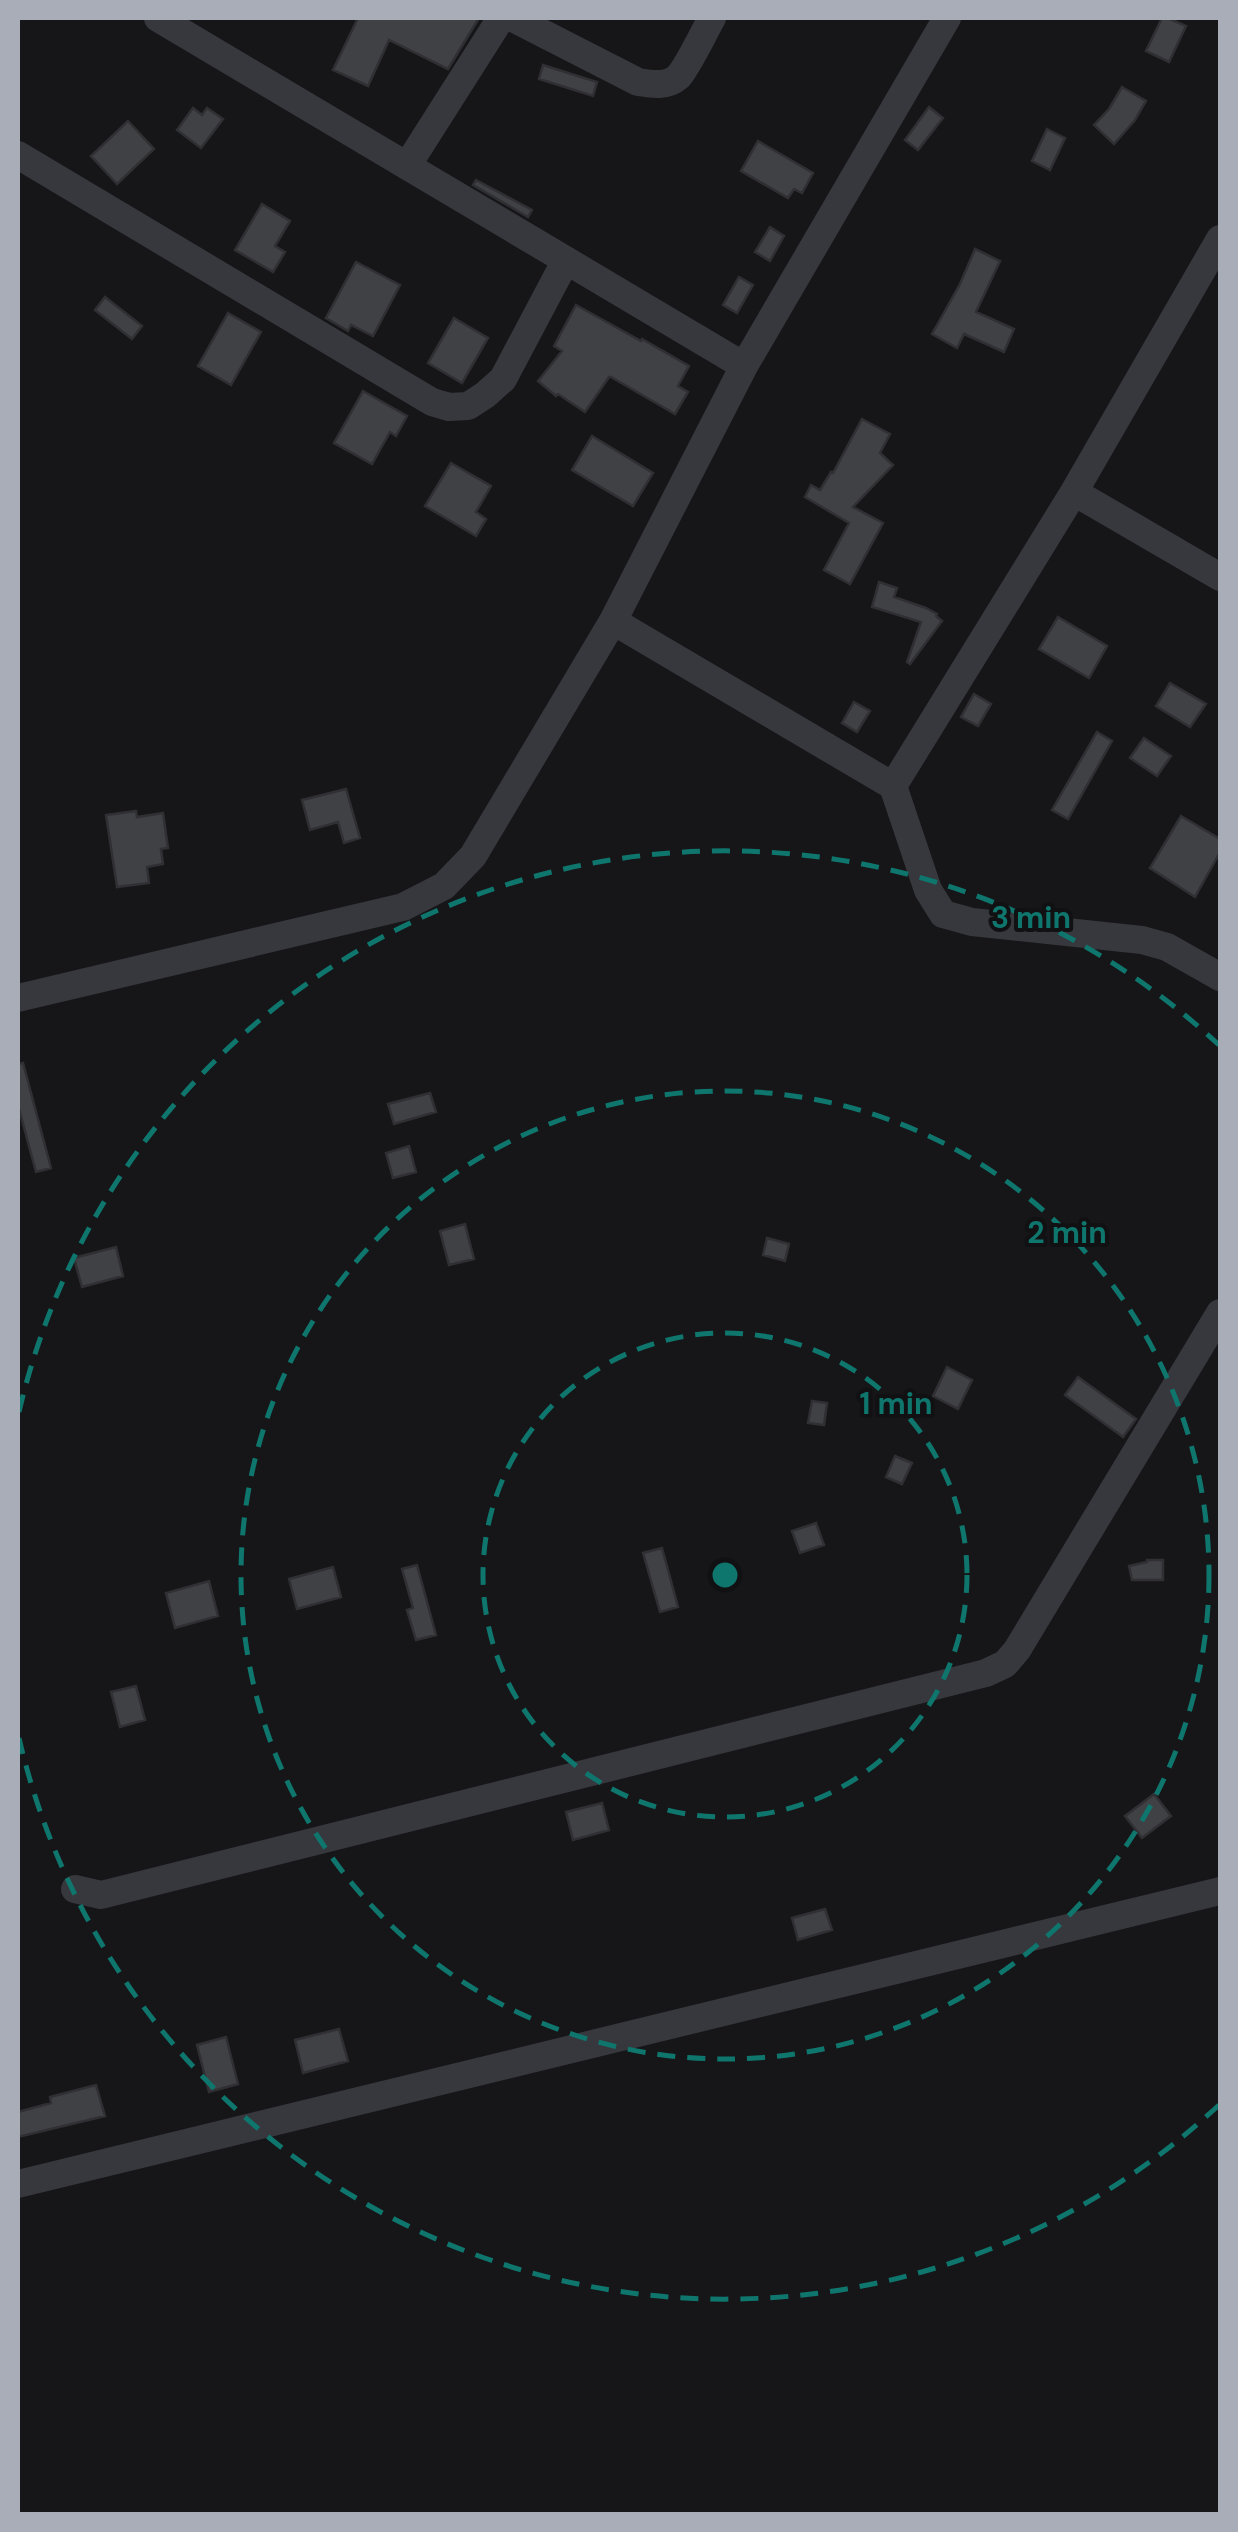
<svg xmlns="http://www.w3.org/2000/svg" width="1238" height="2532" viewBox="0 0 1238 2532" font-family="'DM Sans',sans-serif">
  <rect width="100%" height="100%" fill="#161618"/>
  <!-- building -->
  <path fill="#404145" stroke="#303034" stroke-width="2.5" d="M358 18H479L448 69 389 40 368 86 333 70Z
    M1162 18H1168L1186 26 1169 62 1146 51Z
    M543 65 597 82 593 96 539 79Z
    M1122 87 1146 101 1135 120 1114 144 1094 125 1109 109Z
    M929 107 943 118 918 150 905 140Z
    M193 108 202 115 207 108 223 119 201 148 177 130Z
    M128 121 154 149 117 184 91 156Z
    M1047 129 1065 138 1050 170 1032 161Z
    M758 141 813 173 802 193 794 189 788 198 741 171Z
    M476 180 532 210 528 217 473 185Z
    M262 204 290 221 275 246 285 252 273 272 235 250Z
    M770 227 784 236 770 261 755 252Z
    M975 249 1000 261 976 312 1014 329 1004 352 964 334 957 348 932 334 960 284Z
    M356 262 400 285 373 336 351 325 348 331 326 318Z
    M739 277 753 285 737 313 723 305Z
    M105 297 142 326 132 339 95 310Z
    M576 305 641 341 642 339 689 366 678 386 688 392 675 414 611 377H609L585 412 558 394 556 396 538 381 562 351 554 346Z
    M228 313 261 332 231 385 198 366Z
    M454 318 488 338 462 383 428 363Z
    M363 391 407 416 396 436 390 432 372 464 334 443Z
    M862 419 890 434 880 453 893 465 853 507 883 523 850 584 824 570 849 523 805 497 811 485 820 490 831 472 833 473Z
    M592 436 653 473 633 506 572 470Z
    M451 463 491 486 476 512 486 519 476 536 425 506Z
    M879 582 897 588 894 597 926 608 937 614 936 616 942 621 910 664 907 662 921 622 872 607Z
    M1058 617 1107 646 1089 678 1039 649Z
    M1170 683 1206 704 1190 727 1156 706Z
    M974 694 991 704 978 726 961 717Z
    M854 702 870 711 857 732 842 723Z
    M1097 732 1112 741 1068 819 1052 810Z
    M1144 738 1171 756 1157 776 1130 758Z
    M346 789 360 838 344 843 338 822 310 830 302 800Z
    M136 811 137 817 163 813 168 848 161 849 163 864 147 867 149 883 117 887 106 815Z
    M1181 816 1220 839V852L1195 897 1150 868Z
    M23 1063 51 1168 36 1172 18 1105V1064Z
    M430 1093 436 1112 394 1124 388 1104Z
    M409 1146 416 1172 393 1178 386 1153Z
    M465 1224 474 1259 449 1265 440 1231Z
    M767 1238 789 1244 785 1261 763 1255Z
    M116 1247 123 1276 82 1287 74 1258Z
    M947 1367 972 1380 958 1409 933 1396Z
    M1078 1377 1136 1419 1123 1437 1065 1395Z
    M812 1401 827 1403 824 1425 808 1423Z
    M895 1456 912 1463 902 1484 886 1477Z
    M816 1523 824 1545 800 1553 792 1531Z
    M662 1548 678 1607 660 1612 643 1553Z
    M1147 1560H1163V1580H1132L1129 1566 1147 1562Z
    M417 1565 436 1635 416 1640 407 1610 413 1608 402 1569Z
    M333 1567 341 1597 297 1609 289 1579Z
    M209 1581 218 1616 175 1628 166 1593Z
    M136 1686 145 1720 120 1727 111 1692Z
    M1154 1794 1171 1816 1142 1838 1125 1816Z
    M602 1803 609 1830 573 1840 566 1812Z
    M825 1909 832 1930 798 1940 792 1918Z
    M339 2029 348 2061 303 2073 295 2040Z
    M226 2037 238 2084 209 2092 197 2045Z
    M96 2085 105 2116 18 2137V2112L51 2103 50 2097Z"/>
  <g fill="none" stroke-linecap="round" stroke-linejoin="round">
    <!-- minor -->
    <path stroke="#37383d" stroke-width="28" d="M158 18 744 366
      M513 18 638 82C651 84 667 87 678 77 687 68 705 30 712 18
      M18 155 432 402 449 407 468 406 485 395 503 379 566 260
      M407 166 501 18
      M1074 492 1220 577
      M613 621 893 786 1074 492 1220 239
      M893 786 928 890 943 914 972 922 1142 940 1167 947 1220 977
      M18 998 403 907 444 886 473 856 613 621 744 366 947 18
      M75 1889 101 1895 986 1673 1005 1664 1017 1650 1220 1313
      M18 2184 1220 1891"/>
  </g>
  <!-- distance rings -->
  <g fill="none" stroke="#0f766e" stroke-width="5" stroke-dasharray="18 12">
    <circle cx="725" cy="1575" r="242"/>
    <circle cx="725" cy="1575" r="484"/>
    <path d="M1219 2105A725 725 0 0 1 19 1738M19 1412A725 725 0 0 1 1219 1045"/>
  </g>
  <circle cx="725" cy="1575" r="15" fill="#0f766e" stroke="#111113" stroke-width="5"/>
  <g font-size="30" text-anchor="middle" font-weight="bold" fill="#0f766e" stroke="#111113" stroke-width="8" stroke-linejoin="round" paint-order="stroke">
    <text x="1031" y="928">3 min</text>
    <text x="1067" y="1243">2 min</text>
    <text x="896" y="1414">1 min</text>
  </g>
  <!-- border -->
  <rect width="1238" height="2532" fill="none" stroke="#a8adb8" stroke-width="40"/>
</svg>
